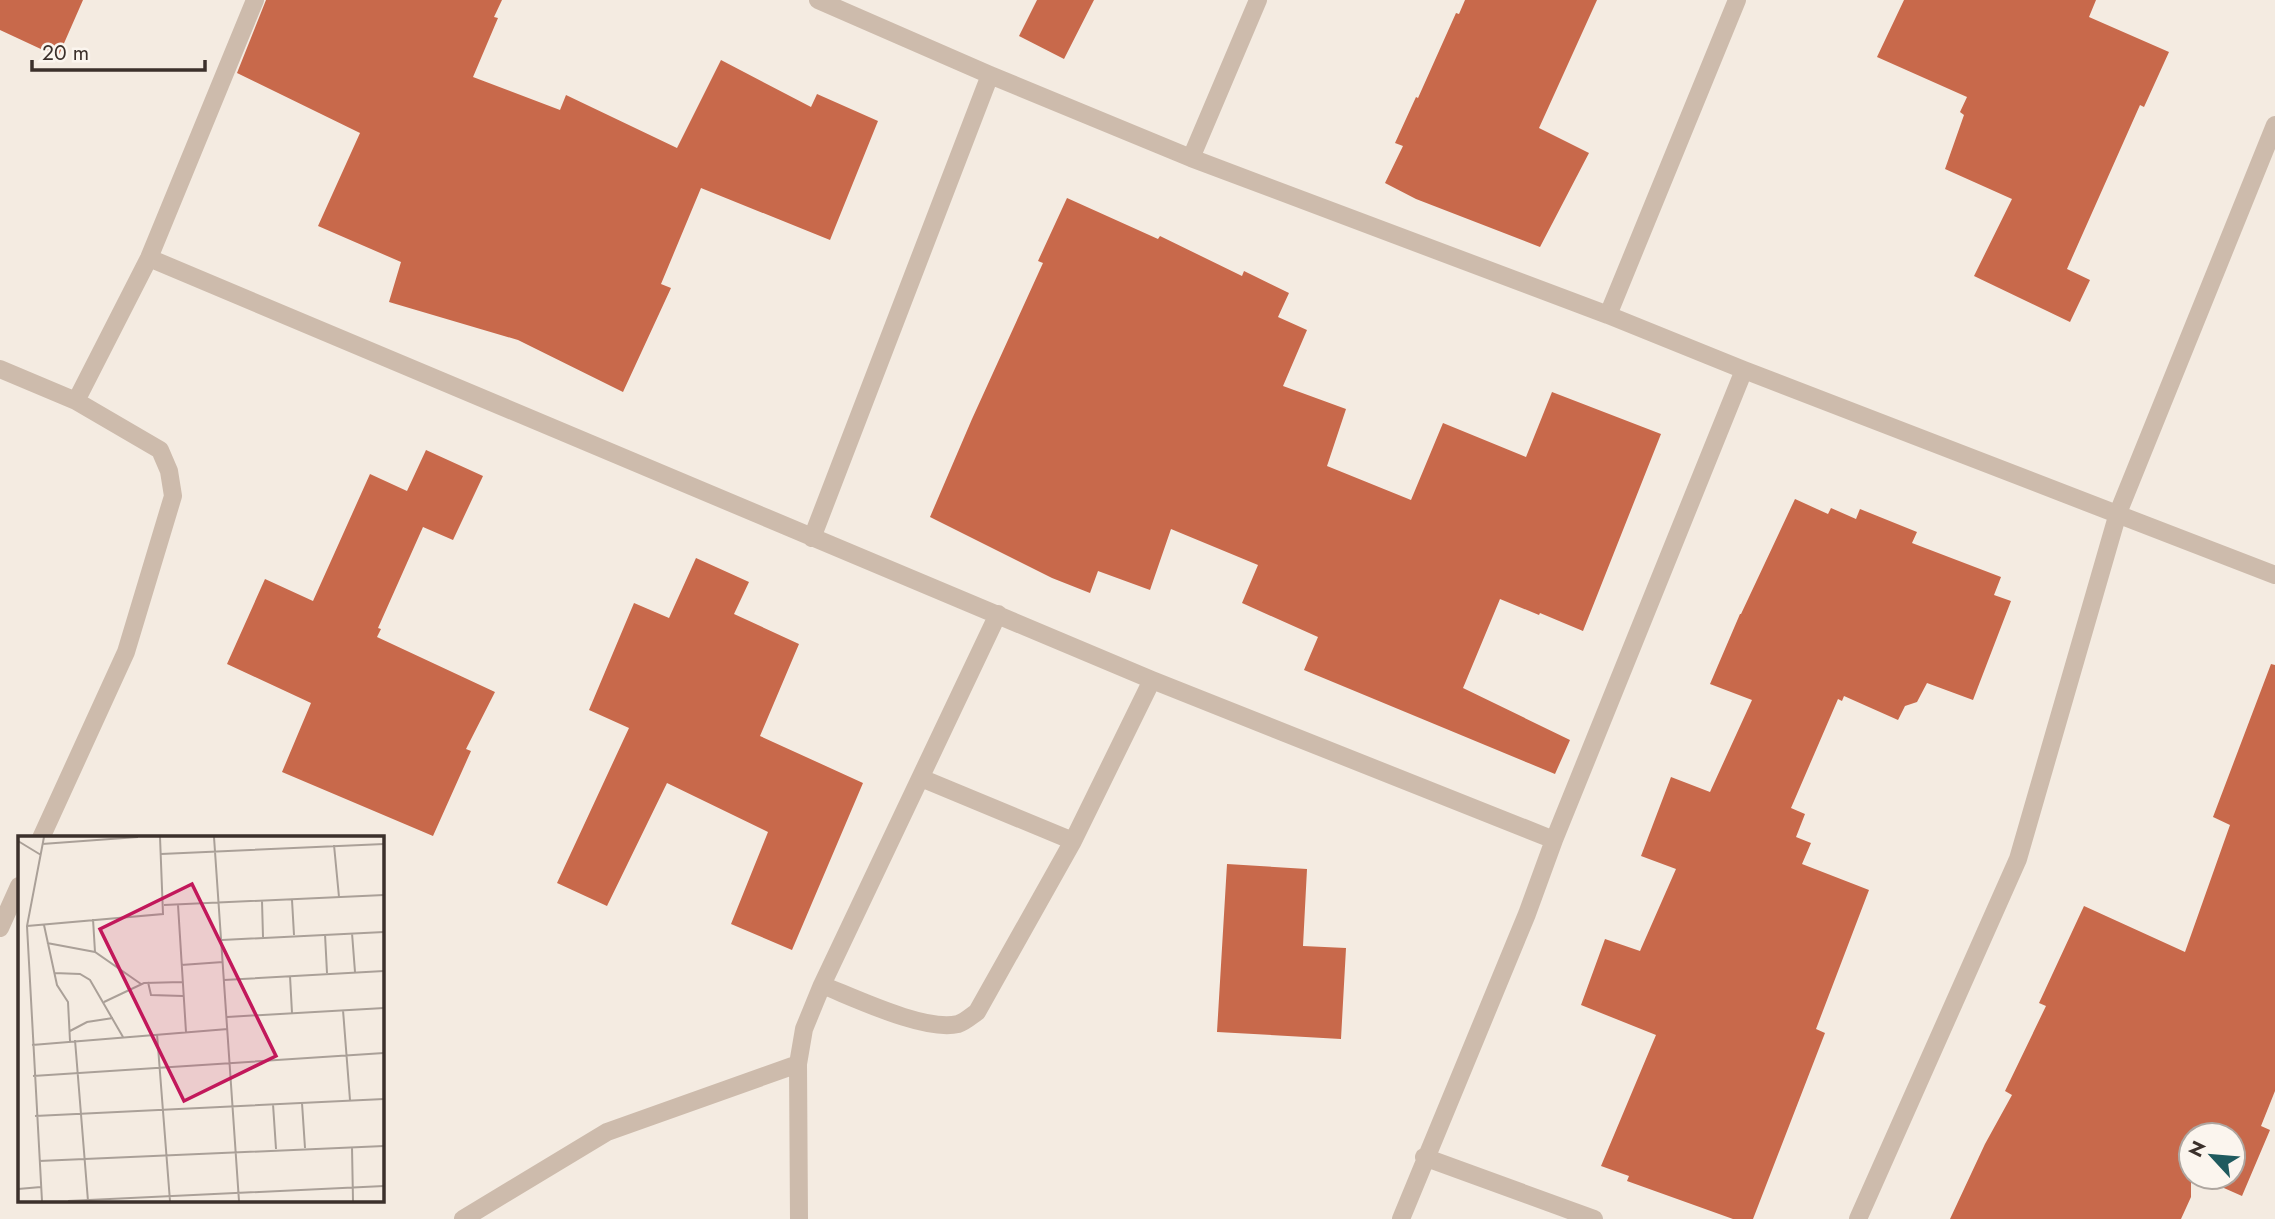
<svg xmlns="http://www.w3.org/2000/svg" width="2275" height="1219" viewBox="0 0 2275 1219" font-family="Jost,sans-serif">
  <rect width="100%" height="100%" fill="#f4ebe1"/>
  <!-- building -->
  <path fill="#c8694b" d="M0 0H83L58 57 0 30Z
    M266 0H502L494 17 498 18 473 77 560 110 566 95 677 148 721 60 811 107 817 94 878 121 830 240 701 188 661 284 671 288 623 392 518 340 389 302 401 262 318 226 360 133 237 73Z
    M1037 0H1094L1064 59 1019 36Z
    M1465 0H1597L1539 128 1589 153 1540 247 1416 199 1385 183 1403 146 1395 143 1416 97 1418 98 1456 13 1459 14Z
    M1904 0H2096L2089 17 2169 52 2144 107 2140 105 2067 269 2090 280 2070 322 1974 276 2012 199 1945 169 1964 115 1960 112 1967 97 1877 57Z
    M1067 198 1158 239 1160 236 1242 276 1244 271 1289 293 1278 317 1307 330 1283 386 1346 409 1327 466 1411 500 1443 423 1526 457 1552 392 1661 434 1583 631 1540 613 1539 615 1500 599 1463 688 1570 740 1555 774 1304 670 1318 637 1242 603 1258 565 1171 529 1150 590 1098 571 1090 593 1052 578 930 517 972 419 1043 263 1038 261Z
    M426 450 483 476 453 540 423 527 378 628 381 629 377 637 495 692 466 749 471 751 433 836 282 772 311 703 227 664 265 579 313 601 370 474 407 491Z
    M1795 499 1828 514 1831 508 1856 519 1860 509 1917 532 1912 543 2001 577 1994 595 2011 601 1973 700 1927 683 1917 702 1905 706 1898 720 1844 696 1842 701 1838 699 1791 808 1805 814 1796 837 1811 843 1802 864 1869 890 1816 1029 1825 1033 1753 1219H1733L1627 1181 1629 1176 1601 1166 1656 1035 1581 1005 1605 939 1640 951 1676 869 1641 856 1671 777 1710 792 1752 700 1710 684 1740 614H1741Z
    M696 558 749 582 734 614 799 644 760 736 863 783 792 950 731 924 768 832 667 783 607 906 557 883 629 728 589 710 634 603 669 618Z
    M2271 664 2275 665V1091L2261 1126 2270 1130 2242 1196 2199 1177H2233V1135H2191V1197L2181 1219H1950L1985 1144 2012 1095 2005 1091 2046 1006 2039 1003 2084 906 2185 952 2230 825 2213 817Z
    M1227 864 1307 869 1303 946 1346 948 1341 1039 1217 1032Z"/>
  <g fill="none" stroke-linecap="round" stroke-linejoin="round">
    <!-- minor -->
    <path stroke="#cdbbac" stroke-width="18" d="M818 0 990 75 1191 158 1608 315 1744 370 2275 575
      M1191 158 1258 0
      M149 258 1152 680 1554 840
      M1608 315 1737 0
      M0 369 76 401 160 450 169 471 173 496 126 652 41 838
      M76 401 149 258 255 0
      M812 538 990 75
      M921 778 1073 841
      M0 928 19 886
      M822 985C855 998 925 1032 958 1024 965 1022 971 1016 977 1012L1073 841 1152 680
      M1424 1157 1594 1219
      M463 1219 607 1132 798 1064
      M799 1219 798 1064 804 1029 822 985 998 614
      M1401 1219 1527 914 1554 840 1744 370
      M1858 1219 2018 859 2118 513 2275 125"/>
  </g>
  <!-- overview -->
  <g transform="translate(18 836)">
    <rect width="366" height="366" fill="#f4ebe1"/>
    <path fill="none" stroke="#aaa098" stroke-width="2" d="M196 1 221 365M0 5 23 19M24 8 120 1M316 9 321 61M143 18 366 8M274 64 276 99M244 65 245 101M146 69 366 59M160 69 168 196M75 83 77 116M26 89 39 149 50 166 52 205M9 90 145 78 142 1M334 97 337 136M307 98 309 137M204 104 366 96M29 107 77 116 123 148M163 129 205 126M36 137 62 138 72 144 105 201M272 140 274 177M206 144 366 135M130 146 133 159 165 160M86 166 126 147 164 146M325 174 332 264M209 181 366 172M52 195 69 186 95 182M139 198 152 365M57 204 70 365M14 209 210 193M15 240 366 217M284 267 287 312M255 268 258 313M17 280 366 263M334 311 335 365M21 325 366 310M0 353 23 351M24 365 9 90 26 1M50 365 366 350"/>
    <path fill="#c2185b" fill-opacity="0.15" stroke="#c2185b" stroke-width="3.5" d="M174 48 258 220 166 265 82 93Z"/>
    <rect width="366" height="366" fill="none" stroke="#3b302b" stroke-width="3.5"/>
  </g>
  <!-- north arrow -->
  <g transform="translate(2212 1156) rotate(296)"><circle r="33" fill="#fbf5ee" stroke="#aea6a0" stroke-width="2"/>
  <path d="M0-5L12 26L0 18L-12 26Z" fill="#1f5a5e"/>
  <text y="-10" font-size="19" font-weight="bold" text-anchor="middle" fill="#3b302b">N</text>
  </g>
  <!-- scale -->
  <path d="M32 60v10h173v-10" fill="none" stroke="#3b302b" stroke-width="3.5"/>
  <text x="42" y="60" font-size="21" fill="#3b302b" stroke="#fbf5ee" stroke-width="5" paint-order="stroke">20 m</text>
</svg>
